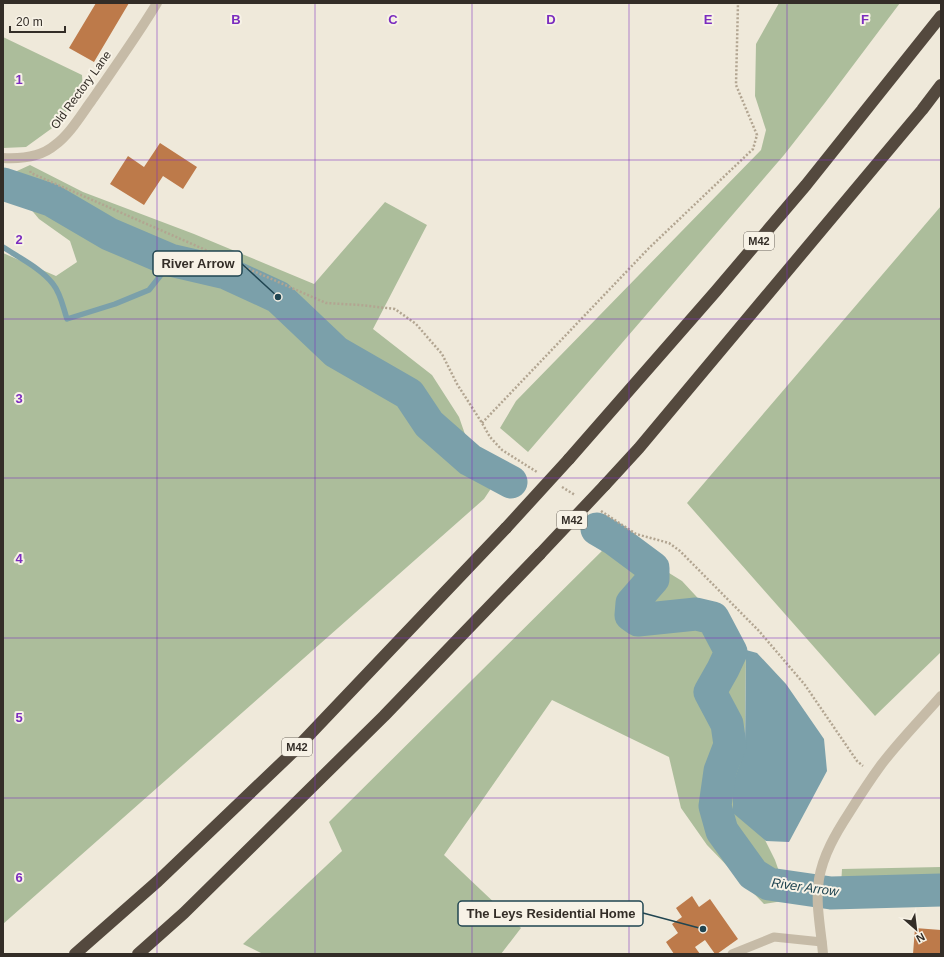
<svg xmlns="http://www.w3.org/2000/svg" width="944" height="957" viewBox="0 0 944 957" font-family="Helvetica,sans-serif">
  <rect width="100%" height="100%" fill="#efe9da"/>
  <!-- green -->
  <path fill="#acbd9b" d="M779 3H900L824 104 784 155 528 452 500 428 516 401 761 150 766 130 755 96 756 44Z
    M3 37 82 75 83 90 55 126 26 147 3 148Z
    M30 165 83 192 194 234 314 284 385 202 427 225 373 329 432 375 459 417 467 440 504 469 484 499 3 924V253L56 276 77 262 70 241 39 219 4 177Z
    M941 206V652L875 716 687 503Z
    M614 539 682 581 746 650 744 798 775 860 789 900 764 904 707 845 681 808 669 757 552 700 444 855 521 928 501 954H263L243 944 342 851 329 822Z
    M941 867V906L840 902 842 869Z"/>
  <!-- water -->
  <path fill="#7ba0aa" d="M746 650 757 653 786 684 824 739 827 771 789 842 766 841 733 813V783L745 750Z"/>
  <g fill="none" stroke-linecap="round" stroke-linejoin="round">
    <!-- stream -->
    <path stroke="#7ba0aa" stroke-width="5.5" d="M3 247C18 257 42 269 53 284 61 294 63 307 67 319L115 304 149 290 164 271 170 260"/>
    <!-- river -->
    <path stroke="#7ba0aa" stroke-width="33" d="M3 184 51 200 109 234 170 260 226 273 278 297 336 352 409 394 429 424 470 460 511 482
      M597 529 614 539 653 568V579L632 603 631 615 638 620 696 614 713 618 731 652 723 669 710 692 727 724 730 745 720 771 715 806 722 831 753 874 769 884 831 893 941 890"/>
  </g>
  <!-- building -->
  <path fill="#bd7a4a" d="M96 3H129L94 62 69 48Z
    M160 143 197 167 183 189 163 176 144 205 110 184 128 156 144 167Z
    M692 896 699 907 710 899 738 939 717 954H715L705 940 695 947 700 954H674L666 942 678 933 672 924 682 917 676 908Z
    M915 928 941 930V954H913Z"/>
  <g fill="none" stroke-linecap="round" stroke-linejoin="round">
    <!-- path -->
    <path stroke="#b2a591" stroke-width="2.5" stroke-dasharray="2 2" stroke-linecap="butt" d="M30 171 31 173 326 303 360 305 395 309 416 324 442 354 457 384 482 423 490 437 502 450 537 472
      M482 423 649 248 753 149 757 135 736 85 738 3
      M562 487 575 495
      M601 511 636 534 669 543 680 551 759 631 805 685 857 761 863 766"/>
    <!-- lane -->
    <path stroke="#c6bba7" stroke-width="9" d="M732 954 774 937 822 942"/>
    <!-- street -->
    <path stroke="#c6bba7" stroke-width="10" d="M3 158C21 159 41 157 55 145 70 134 81 115 92 100 114 68 137 36 157 3
      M823 954C821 929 815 904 819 879 823 855 836 833 849 813 859 797 870 780 881 765 899 741 921 719 941 696"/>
    <!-- highway -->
    <path stroke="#54493e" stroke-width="12" d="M569 459 716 291 806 185 941 16
      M605 485 639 448 922 110 941 85
      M75 954 158 881 292 753 506 528
      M138 954 184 913 384 716 540 554"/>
    <!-- highway-bridge -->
    <path stroke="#54493e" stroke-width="12" d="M506 528 569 459
      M540 554 605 485"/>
  </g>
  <!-- grid -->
  <path fill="none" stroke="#7b2cbf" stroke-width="1" stroke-opacity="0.55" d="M157 3V954M315 3V954M472 3V954M629 3V954M787 3V954M3 160H941M3 319H941M3 478H941M3 638H941M3 798H941"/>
  <g text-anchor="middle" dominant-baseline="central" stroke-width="4" stroke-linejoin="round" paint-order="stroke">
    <!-- shield labels -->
    <g fill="#f7f2e6" stroke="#6e6860" stroke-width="1">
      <rect x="744" y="232" width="30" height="18" rx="3"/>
      <rect x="557" y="511" width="30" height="18" rx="3"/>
      <rect x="282" y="738" width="30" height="18" rx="3"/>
    </g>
    <g font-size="11" font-weight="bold" fill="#332d27">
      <text x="759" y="241">M42</text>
      <text x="572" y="520">M42</text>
      <text x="297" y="747">M42</text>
    </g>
    <!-- street labels -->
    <g font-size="12" fill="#332d27" stroke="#f7f2e6">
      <text transform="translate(81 90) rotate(-54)">Old Rectory Lane</text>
    </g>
    <!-- water labels -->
    <g font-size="13" font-style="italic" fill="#204551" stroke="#f7f2e6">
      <text transform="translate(805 887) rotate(8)">River Arrow</text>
    </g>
  </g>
  <g font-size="13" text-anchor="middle" font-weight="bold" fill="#7b2cbf" stroke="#f7f2e6" stroke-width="4" stroke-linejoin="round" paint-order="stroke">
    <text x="236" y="24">B</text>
    <text x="393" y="24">C</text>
    <text x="551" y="24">D</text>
    <text x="708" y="24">E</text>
    <text x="865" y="24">F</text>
    <text x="19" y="84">1</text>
    <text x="19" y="244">2</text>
    <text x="19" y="403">3</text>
    <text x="19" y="563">4</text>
    <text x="19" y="722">5</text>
    <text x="19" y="882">6</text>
  </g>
  <!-- callouts -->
  <path fill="none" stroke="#204551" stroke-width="1.5" d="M278 297L242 264M703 929L643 913"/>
  <g fill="#204551" stroke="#f7f2e6" stroke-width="1.5">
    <circle cx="278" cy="297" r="4"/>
    <circle cx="703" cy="929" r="4"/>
  </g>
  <g fill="#f7f2e6" stroke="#204551" stroke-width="1.5">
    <rect x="153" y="251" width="89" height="25" rx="4"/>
    <rect x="458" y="901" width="185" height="25" rx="4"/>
  </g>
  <g font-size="13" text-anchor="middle" font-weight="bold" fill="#332d27">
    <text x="198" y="268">River Arrow</text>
    <text x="551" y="918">The Leys Residential Home</text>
  </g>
  <!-- border -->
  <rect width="944" height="957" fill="none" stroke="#332d27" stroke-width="8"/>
  <!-- north arrow -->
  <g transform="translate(916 929) rotate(152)" stroke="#f7f2e6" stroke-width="3" paint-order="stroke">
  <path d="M0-3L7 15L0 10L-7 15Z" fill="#332d27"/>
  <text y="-6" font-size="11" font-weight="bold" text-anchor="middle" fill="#332d27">N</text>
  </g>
  <!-- scale -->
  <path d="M10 26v6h55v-6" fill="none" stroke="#332d27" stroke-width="2"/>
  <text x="16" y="26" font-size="12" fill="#332d27" stroke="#f7f2e6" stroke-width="3" paint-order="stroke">20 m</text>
</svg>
